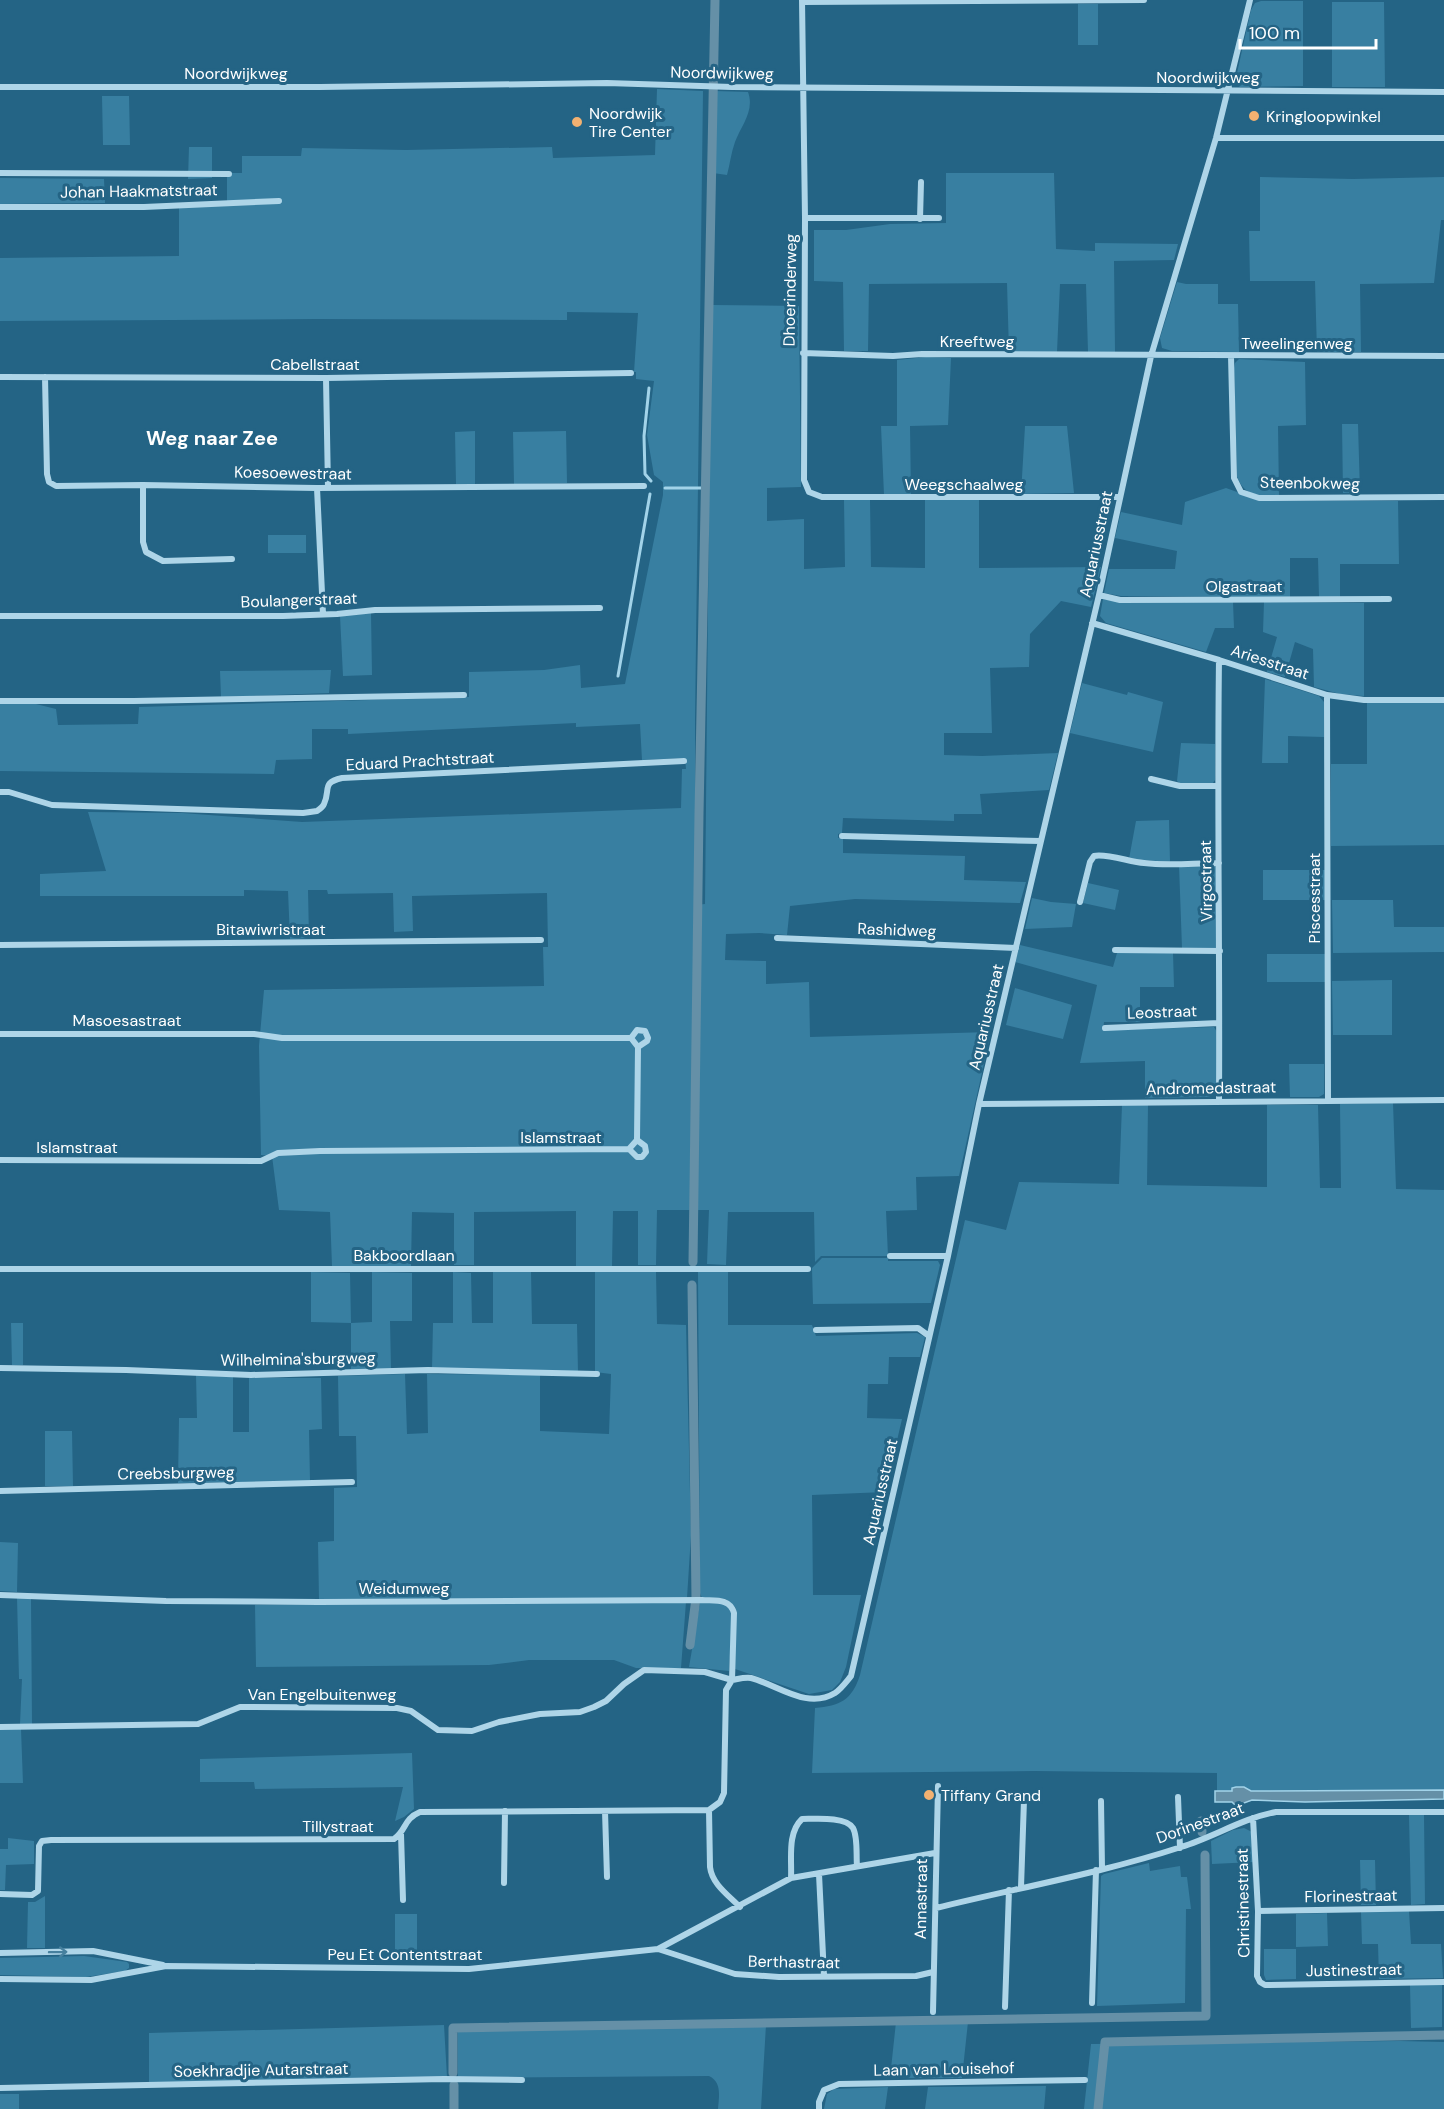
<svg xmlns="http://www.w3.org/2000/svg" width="1444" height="2109" viewBox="0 0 1444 2109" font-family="'DM Sans',sans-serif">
  <rect width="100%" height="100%" fill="#246485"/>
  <!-- green -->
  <path fill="#387fa1" d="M1261 1H1303V86L1240 87 1235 82 1251 10 1255 3Z
    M1332 2H1384L1385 87H1332Z
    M1078 4H1098V45H1078Z
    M657 89 703 91 695 722 696 905 705 904 711 305 799 306 801 487 767 488V521L804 519V569L845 567 844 500H870L871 567 925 568V500H979V568L1101 567 1091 607 1061 601 1030 634 1029 667 990 668 992 733H944V755L982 756 1058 753 1049 790 980 794 982 814H954V821L843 818 842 833 838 834V838H843V853L965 856 964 880 1026 882 1020 903 855 899 790 906 787 935 759 933 726 934 725 960 766 961V984L809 982 810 1037 991 1032 959 1176 916 1177 917 1210 886 1211 888 1256H821L815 1262 814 1212H728L726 1265 707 1264 709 1210H657L656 1265H638V1211H613L612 1266H576V1211L474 1212V1265H454V1213L412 1212 411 1266H332L330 1212 279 1210 272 1156 261 1155 259 1046 264 990 544 986 543 947H548L547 893 412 896 413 931 394 932 393 893 328 894 327 890H308L309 938 290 939 288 891 244 890V896H40V874L106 871 88 812 182 813 302 822 681 808 682 769H686L685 758 642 760 640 724 576 727V723L348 734V729H312V759L276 760 274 774 0 771V702L32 703 56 709 58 725 138 724 139 707 469 697V672L544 670 580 665 581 688 625 684 663 495V482L654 475 647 435 654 381 636 379V372H634L638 313 567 312V320L316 319 0 321V258L179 256V203L227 202V173H242V156H301L302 148 406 150 552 147 553 158 655 155Z
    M715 91 748 92C755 111 741 126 735 142 731 153 730 164 727 175L713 173Z
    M102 96H129L130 145H103Z
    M189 147H212V178L188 179Z
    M946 173H1054L1056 249 1095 251V243L1178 244 1174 260 1114 261 1115 352H1088L1086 284H1060L1057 352H1009L1007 283 869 284 868 351H844L843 282 814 281V230H846L890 224 946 223Z
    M1260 177 1353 179 1444 177V220H1441L1434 283 1360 284 1361 352H1317L1315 281H1250L1249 231H1260Z
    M0 178 104 179 105 203 0 204Z
    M1177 282 1186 284H1218V304H1238L1239 352 1172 351 1162 348 1160 338Z
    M926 357 951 358 948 425 910 426 911 495H884L881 426H897V360Z
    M1239 359 1305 362 1306 425 1278 426 1279 496C1260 496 1245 497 1237 477L1234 368 1235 363Z
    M1342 424H1358L1360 493H1343Z
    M1025 426H1067L1074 493 1021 494Z
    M475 431V484H456L455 432Z
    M566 431 567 483 514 484 513 432Z
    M1226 488 1262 501H1398L1399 564H1340V597H1319L1318 558H1290V597L1121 596 1104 593 1109 569H1175L1177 551 1115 538 1121 512 1182 525 1185 502Z
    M268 535H306V553H268Z
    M1103 599 1121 602H1233L1234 628H1215L1206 652 1106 623 1100 616Z
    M1264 602 1364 603V696L1340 694 1314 687 1313 649 1295 642 1285 677 1267 672 1277 637 1263 632Z
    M371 613 372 675 343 676 340 616Z
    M331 670 329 693 221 697 220 671Z
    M1265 679 1319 696 1324 702V737L1288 736V763H1262Z
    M1082 683 1127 695 1128 692 1163 702 1153 752 1070 733Z
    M1367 703H1444V845L1331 846V764H1367Z
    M1181 743 1215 744V780L1213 783 1181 784 1177 781Z
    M1169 820 1170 862 1129 859 1136 821Z
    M1179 865H1212L1216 867V948H1182Z
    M1263 870H1325V900H1263Z
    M1088 883 1119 890 1115 910 1083 903Z
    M1032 898 1051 902 1076 904 1072 927 1025 929Z
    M1332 900H1393L1394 927H1444V952L1333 953Z
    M1020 945 1113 967 1117 953H1173L1174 987H1140V1022H1104L1103 1030 1214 1027 1217 1032C1217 1048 1222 1088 1209 1097L1145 1098V1061L1080 1063 1097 985 1015 962Z
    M1267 954H1325V982H1267Z
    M1392 980V1035H1333L1332 981Z
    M1015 988 1072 1005 1063 1039 1006 1025Z
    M1289 1064H1324V1094L1319 1097H1290Z
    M1393 1103 1396 1189 1444 1190V1790L1251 1791 1244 1787 1232 1791H1217V1773L1034 1771 812 1773 815 1708C840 1706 852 1700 860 1675L965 1220 1006 1230 1019 1182 1119 1184 1122 1105 1148 1104 1147 1185 1267 1187V1105H1318L1320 1188H1341L1340 1104Z
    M822 1258H888V1261H938L940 1265 931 1303 813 1304 812 1268Z
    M531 1271 532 1324H577L578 1372 432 1369 433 1323H453V1272L471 1273 472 1323H493V1272Z
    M311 1272 350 1273 351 1323 372 1322V1272L412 1273V1321H390L391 1369H351V1323L311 1322Z
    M595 1272H656L657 1324 686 1325 691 1535 687 1598 319 1600 318 1542 334 1541V1488L357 1487 356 1436H339L338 1376 405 1374 407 1434 428 1433 427 1374 540 1375V1431L609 1434 611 1374 595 1372Z
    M698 1272H728V1325H812L816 1336 917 1333 925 1337 920 1357H889L888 1384H868L867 1418 902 1419 885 1492 812 1495 813 1595H861L846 1667 840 1682 832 1690 809 1694 732 1668 736 1608 726 1599 702 1598 700 1593Z
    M11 1323H23V1365H12Z
    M196 1375 233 1377V1432H249V1378H321L322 1429 309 1430 310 1481 178 1483 179 1418H197Z
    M45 1431H72L73 1486H45Z
    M0 1542 18 1543 17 1592 0 1591Z
    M17 1597 31 1598 32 1724H20L22 1679H19Z
    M686 1602 681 1668H636L614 1660H529L489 1665 256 1667 255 1605Z
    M700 1603H724L733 1612 729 1671 689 1667Z
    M21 1729 23 1783H0V1730Z
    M412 1753 414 1809 404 1817 395 1821 403 1787 255 1789 254 1782H200V1759Z
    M1424 1815 1425 1904 1411 1905 1409 1815Z
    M1244 1828 1252 1832 1254 1862 1212 1864 1211 1841 1233 1830Z
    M8 1838 34 1841V1864L6 1865 5 1890H0V1849H8Z
    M1360 1860H1375L1376 1905H1361Z
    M1149 1863 1150 1871 1180 1866 1181 1877H1187L1191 1909H1186L1185 2003 1097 2006 1101 1876 1104 1874Z
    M45 1896V1948H27L28 1902H35Z
    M1409 1911 1411 1944H1441L1443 1978 1379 1979 1378 1944H1362L1361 1912Z
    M1327 1913 1328 1946 1296 1947V1914Z
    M395 1914H417V1959L395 1960Z
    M1264 1949H1296V1979L1266 1980 1264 1975Z
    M84 1956 127 1962 129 1964V1968L125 1971 86 1977 0 1975V1958Z
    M1442 1984V2027L1411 2028 1410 1985Z
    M896 2022H968L962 2078H890Z
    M444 2025 447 2077 149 2085V2033Z
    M766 2025 761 2109H718C719 2096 722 2082 709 2076L458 2078V2031Z
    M1400 2041 1444 2042V2109H1084L1091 2044Z
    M1046 2086 1044 2109H925L928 2087Z
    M888 2087 885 2109H824L827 2094 834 2089Z
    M0 2094H19V2109H0Z"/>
  <!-- water -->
  <path fill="#6590a7" stroke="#a2d3e9" stroke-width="1.5" d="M1236 1787H1244L1251 1791 1444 1790V1799L1305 1802 1252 1800 1236 1806 1232 1802H1215V1791H1232V1788Z"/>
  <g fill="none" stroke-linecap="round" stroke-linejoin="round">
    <!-- stream -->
    <path stroke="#a2d3e9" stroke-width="3" d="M649 388 644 436 645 474 651 481
      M665 488H705
      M618 676 650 494"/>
    <!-- canal -->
    <path stroke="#6590a7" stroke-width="9" d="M693 1262 699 814 715 0
      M690 1645 696 1598 692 1285
      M1201 1821 1202 1832
      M453 2073V2028L1206 2016 1205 1855
      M454 2085V2109
      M1098 2109 1105 2042 1444 2035"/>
    <!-- minor -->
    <path stroke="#aed5e8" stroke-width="6" d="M802 0 805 218 804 480 809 492 822 497H1120
      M802 2 1144 0
      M0 87H320L607 83 732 87 1444 92
      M1216 138H1444
      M0 173 229 174
      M0 207H144L279 201
      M805 218H939
      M920 219 921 182
      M803 353 893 356 922 354 1444 356
      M1231 356 1234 478 1241 492 1259 498 1444 497
      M0 377 326 378 631 373
      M45 377 47 474 49 482 56 486 143 485 317 488 644 486
      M326 378 328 488
      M143 485V542L146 552 163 561 232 559
      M317 488 323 614
      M1099 595 1120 600 1389 599
      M0 616H283L337 614 375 610 600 608
      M1092 623 1219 660 1327 695 1364 700H1444
      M1327 695 1328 1100
      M0 701H134L464 695
      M1151 779 1180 786H1217
      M0 792H9L52 805 303 813 317 811C320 809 323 807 324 804 331 789 321 783 342 778L684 761
      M842 836 1040 841
      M1080 902 1090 862 1094 856C1106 853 1130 862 1144 863 1169 866 1194 863 1219 863
      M777 938 1016 948
      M0 945 541 940
      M1115 950 1220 951
      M1105 1028 1219 1023
      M0 1034H254L282 1038H631L638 1047 637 1140 629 1149 320 1151 278 1153 261 1161 0 1160
      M631 1038 637 1030 645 1031 648 1038 647 1041 638 1047
      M1219 1101C1220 954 1217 807 1219 660
      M979 1104 1444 1100
      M629 1149 637 1157H642L646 1152 645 1146 637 1140
      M890 1256H948
      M0 1269H808
      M816 1330 918 1328 929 1336
      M0 1368 126 1370 251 1375 428 1370 597 1374
      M0 1491 352 1482
      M0 1595 166 1601 319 1602 702 1600C715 1601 730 1598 734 1613L732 1680 705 1672 644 1670 624 1684 606 1701 594 1707 580 1712 540 1714 499 1722 472 1731 438 1730 411 1711 397 1708 240 1707 198 1724 0 1727
      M1178 1797 1180 1848
      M1101 1801 1102 1868
      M605 1811 607 1877
      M1253 1818 1258 1911 1257 1976 1260 1982 1265 1985 1444 1982
      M401 1834 403 1900
      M819 1874 824 1976
      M791 1878C792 1859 787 1833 802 1819 814 1819 846 1816 853 1828 858 1837 856 1855 857 1866
      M504 1883 505 1811
      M1021 1887 1024 1800
      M0 1894 32 1895 38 1891 39 1846 42 1841 51 1840 394 1839C407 1830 403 1819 420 1812L709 1810
      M740 1907C728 1895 712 1884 710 1867L709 1810 720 1802 724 1793 726 1690 732 1680C738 1679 745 1677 751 1678 778 1685 807 1710 835 1693 841 1689 846 1682 851 1676L948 1256 979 1104 1099 595 1151 356 1216 138 1250 0
      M936 1908C1017 1888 1102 1873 1181 1847 1214 1837 1243 1818 1276 1812H1444
      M1258 1911 1444 1908
      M658 1949 735 1974 779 1977 916 1976 933 1972
      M0 1953 93 1951 163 1965
      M0 1979 91 1980 166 1966 469 1969 658 1949 791 1878 935 1853
      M1092 2003 1096 1870
      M1005 2007 1009 1890
      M933 2012 938 1786
      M0 2088 444 2079 522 2080
      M819 2109V2102L824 2090 839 2084 1085 2080"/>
  </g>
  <!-- one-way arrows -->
  <defs><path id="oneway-shaft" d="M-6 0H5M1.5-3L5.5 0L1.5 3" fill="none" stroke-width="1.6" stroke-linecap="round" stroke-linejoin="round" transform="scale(1.5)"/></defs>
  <use stroke="#46809e" href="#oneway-shaft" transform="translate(58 1952) rotate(-1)"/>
  <!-- markers -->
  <g fill="#f2b171" stroke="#246485" stroke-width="2">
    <circle cx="1254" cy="116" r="6"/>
    <circle cx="577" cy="122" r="6"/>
    <circle cx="929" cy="1795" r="6"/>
  </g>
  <g text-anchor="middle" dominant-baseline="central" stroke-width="6" stroke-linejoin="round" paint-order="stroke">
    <!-- street labels -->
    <g font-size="16" fill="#fff" stroke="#246485">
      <text x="236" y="73">Noordwijkweg</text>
      <text transform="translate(722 73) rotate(1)">Noordwijkweg</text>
      <text x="1208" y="77">Noordwijkweg</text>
      <text transform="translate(139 191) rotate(-1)">Johan Haakmatstraat</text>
      <text transform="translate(790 290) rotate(-89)">Dhoerinderweg</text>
      <text x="977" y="341">Kreeftweg</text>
      <text x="1297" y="343">Tweelingenweg</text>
      <text x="315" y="364">Cabellstraat</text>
      <text transform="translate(293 473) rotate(1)">Koesoewestraat</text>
      <text transform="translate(1310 483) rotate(1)">Steenbokweg</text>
      <text x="964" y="484">Weegschaalweg</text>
      <text transform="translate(1096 544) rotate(-78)">Aquariusstraat</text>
      <text x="1244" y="586">Olgastraat</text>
      <text transform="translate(299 600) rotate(-2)">Boulangerstraat</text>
      <text transform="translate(1270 662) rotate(18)">Ariesstraat</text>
      <text transform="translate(420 761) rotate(-3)">Eduard Prachtstraat</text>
      <text transform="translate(1206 881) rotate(-91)">Virgostraat</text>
      <text transform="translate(1314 898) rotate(-90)">Piscesstraat</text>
      <text x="271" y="929">Bitawiwristraat</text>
      <text transform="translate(897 930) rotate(2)">Rashidweg</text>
      <text transform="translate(1162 1012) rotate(-2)">Leostraat</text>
      <text transform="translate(986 1017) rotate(-77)">Aquariusstraat</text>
      <text x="127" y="1020">Masoesastraat</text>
      <text transform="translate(1211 1088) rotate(-1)">Andromedastraat</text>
      <text x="561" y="1137">Islamstraat</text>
      <text x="77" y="1147">Islamstraat</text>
      <text x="404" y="1255">Bakboordlaan</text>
      <text transform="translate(298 1359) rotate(-1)">Wilhelmina'sburgweg</text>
      <text transform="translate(176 1473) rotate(-1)">Creebsburgweg</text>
      <text transform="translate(880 1492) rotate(-77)">Aquariusstraat</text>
      <text x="404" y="1588">Weidumweg</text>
      <text x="322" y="1694">Van Engelbuitenweg</text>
      <text transform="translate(1200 1823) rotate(-20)">Dorinestraat</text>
      <text x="338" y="1826">Tillystraat</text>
      <text transform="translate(1351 1896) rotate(-1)">Florinestraat</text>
      <text transform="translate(921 1899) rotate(-89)">Annastraat</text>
      <text transform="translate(1243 1903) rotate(-91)">Christinestraat</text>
      <text x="405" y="1954">Peu Et Contentstraat</text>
      <text transform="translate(794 1962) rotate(1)">Berthastraat</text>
      <text transform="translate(1354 1970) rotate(-1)">Justinestraat</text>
      <text transform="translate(944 2069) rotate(-1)">Laan van Louisehof</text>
      <text transform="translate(261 2070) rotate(-1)">Soekhradjie Autarstraat</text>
    </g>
    <!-- poi labels -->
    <g font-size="16" fill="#fff" stroke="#246485" text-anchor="start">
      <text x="589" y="113">Noordwijk<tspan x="589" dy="18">Tire Center</tspan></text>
      <text x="1266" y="116">Kringloopwinkel</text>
      <text x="941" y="1795">Tiffany Grand</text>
    </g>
    <!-- quarter labels -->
    <g font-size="20" font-weight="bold" fill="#fff" stroke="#246485">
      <text x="212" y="438">Weg naar Zee</text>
    </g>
  </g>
  <!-- scale -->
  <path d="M1240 39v9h136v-9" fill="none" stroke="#ffffff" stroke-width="3"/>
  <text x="1249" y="39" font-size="18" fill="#ffffff" stroke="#246485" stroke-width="4.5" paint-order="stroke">100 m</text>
</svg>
